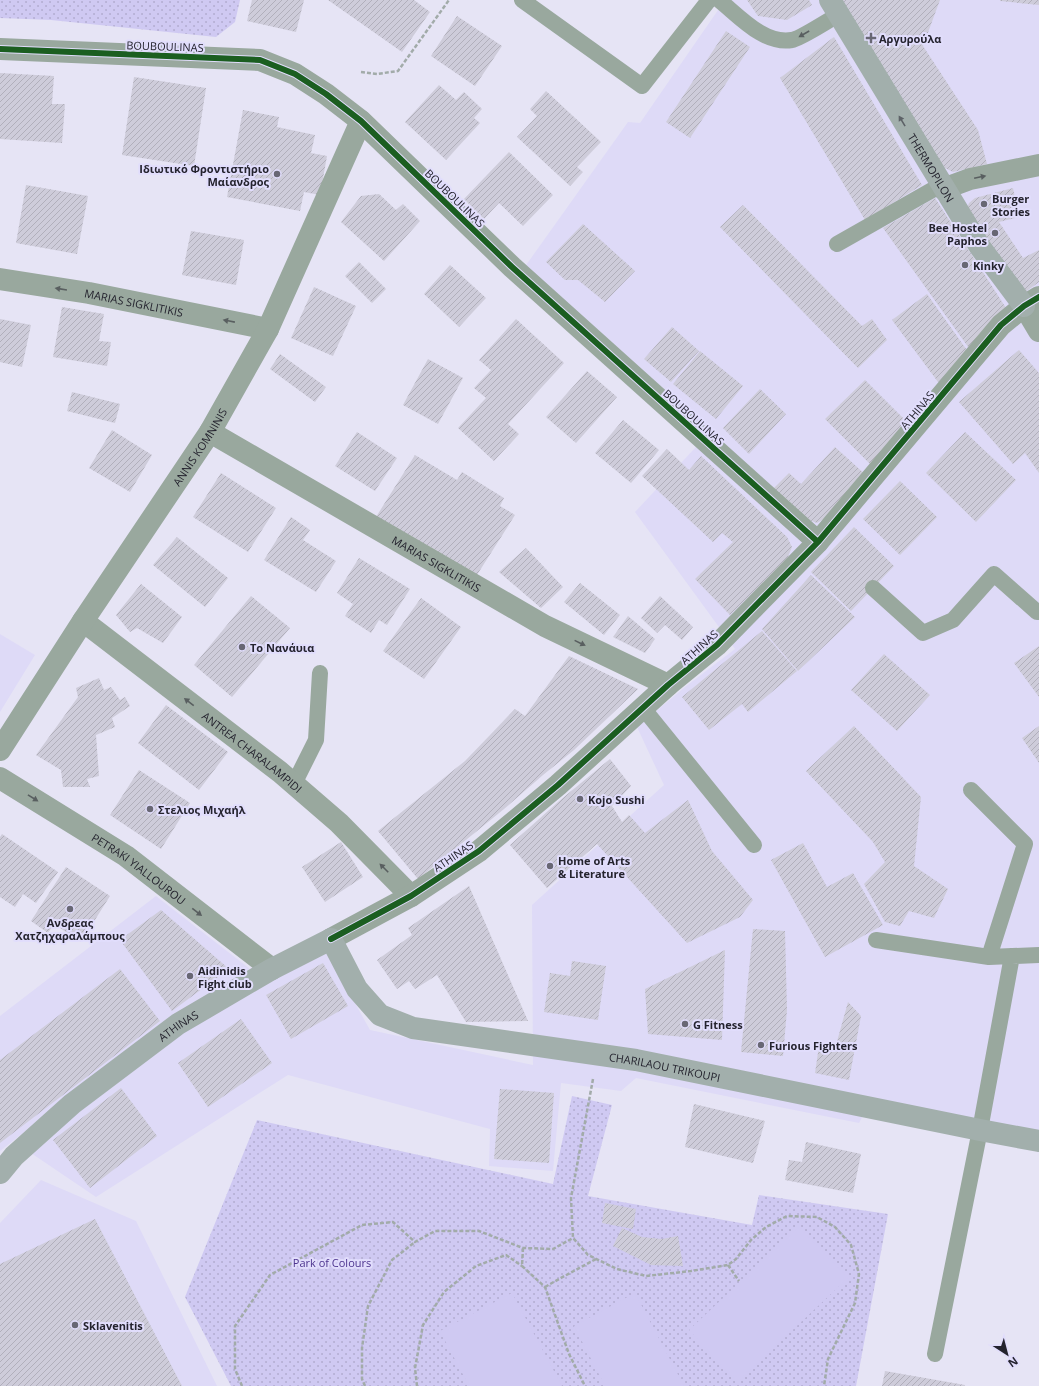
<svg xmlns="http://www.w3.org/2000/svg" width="1039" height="1386" viewBox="0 0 1039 1386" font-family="'Open Sans',sans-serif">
  <defs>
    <pattern id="green-dots" width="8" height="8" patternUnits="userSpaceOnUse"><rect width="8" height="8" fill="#cfc9f2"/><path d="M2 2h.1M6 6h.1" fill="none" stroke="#b2acd0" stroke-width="1.8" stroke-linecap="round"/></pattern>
    <pattern id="building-hatch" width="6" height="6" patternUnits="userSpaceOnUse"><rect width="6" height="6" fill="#ceccda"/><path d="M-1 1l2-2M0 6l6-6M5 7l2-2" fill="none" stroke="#b1afbb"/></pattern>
  </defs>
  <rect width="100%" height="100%" fill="#e6e4f5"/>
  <!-- built -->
  <path fill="#dedaf7" d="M725 0H1039V1141L867 1108 859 1123 636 1078 621 1091 561 1083 553 1171 489 1166 490 1129 288 1075 96 1197 28 1151 191 1027 326 951 370 1030 533 1065 532 905 664 785 637 727 685 687 735 649 635 512 710 432 524 268 628 122 640 123Z
    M0 634 35 655 0 712Z
    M156 896 250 969 168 1020 0 1151V1016Z
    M41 1180 136 1221 217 1386H0V1223Z"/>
  <!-- green -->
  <path fill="url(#green-dots)" d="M0 0H240L235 22 216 37 51 20 0 18Z
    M572 1096 612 1105 588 1196 752 1225 759 1195 888 1214 856 1386H231L185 1297 257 1120 553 1184Z"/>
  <!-- pitch -->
  <path fill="#cfc9f2" d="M799 1227 848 1278 737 1382 689 1330Z
    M512 1293 562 1386H469L440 1331Z
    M635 1293 684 1386H605L574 1326Z"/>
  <!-- building -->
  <path fill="url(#building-hatch)" d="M252 0H304L296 32 247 21Z
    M328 0H414L430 12 402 52Z
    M747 0H809L812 5 787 20 758 16Z
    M834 0H940L923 46 978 130 987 164 953 172 939 165Z
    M1000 0H1039V5L1000 1Z
    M457 16 502 46 475 86 431 56Z
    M726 31 750 47 690 138 666 122Z
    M834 37 922 185 865 220 780 78Z
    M0 73 54 76 52 104H65L62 143 0 139Z
    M134 77 206 88 194 166 122 155Z
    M439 85 456 100 464 92 482 109 474 118 480 123 446 160 405 122Z
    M546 91 601 142 577 167 583 172 570 186 517 137 537 116 530 109Z
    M243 110 279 117 277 127 315 135 311 153 327 156 320 195 304 192 300 211 227 197Z
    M509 152 553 195 523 226 499 203 484 219 464 199Z
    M26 185 88 196 77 254 16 243Z
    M1013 188 1019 217 999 222 1023 258 1039 250V282L1024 293 966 210 969 203 975 198Z
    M379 194 396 210 403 204 420 221 384 261 341 222 361 196Z
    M935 198 1008 311 971 351 883 228Z
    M743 205 862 326 872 319 887 340 858 368 720 227Z
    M583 224 635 271 605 302 578 280H565L546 262Z
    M191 231 244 240 236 285 182 275Z
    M359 262 386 289 372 303 345 276Z
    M450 265 486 298 459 327 424 294Z
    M314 287 356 306 333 356 291 338Z
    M927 294 969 353 938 382 892 320Z
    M62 307 104 314 99 341 111 342 107 366 53 357Z
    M0 319 31 325 22 367 0 362Z
    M516 319 564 363 508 424 519 434 494 461 458 428 486 398 474 388 491 370 479 360Z
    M672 327 699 351 671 382 644 359Z
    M1019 350 1039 373V473L1025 453 1013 464 959 402Z
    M700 351 743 386 716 419 673 384Z
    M280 354 326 387 315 402 270 369Z
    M428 359 463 378 438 424 403 405Z
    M587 371 617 397 576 443 546 417Z
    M865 380 912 427 872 466 825 419Z
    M760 389 786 414 749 454 723 428Z
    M72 392 120 404 115 423 67 411Z
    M623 420 659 450 631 483 595 453Z
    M112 430 152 455 130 492 89 468Z
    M357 432 397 458 375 491 335 466Z
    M965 432 1016 480 976 522 926 473Z
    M835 447 867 476 831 515 817 523 804 518 773 489 789 473 801 484Z
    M667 449 689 470 701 456 787 537 792 547 787 559 730 615 695 579 733 542 722 533 713 542 642 476Z
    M415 455 457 480 462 472 504 498 500 506 515 515 475 578 376 517Z
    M221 473 276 508 248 552 193 517Z
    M900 481 937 517 900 555 863 519Z
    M291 517 310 530 303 540 336 561 316 592 264 560Z
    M854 527 894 566 851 611 811 572Z
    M177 537 228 578 205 607 153 565Z
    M526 548 563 587 541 608 499 572Z
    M359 558 410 589 387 625 379 620 371 633 345 616 353 604 337 593Z
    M811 575 855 617 798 671 762 629Z
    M580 583 620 615 604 635 564 602Z
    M141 584 182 617 163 643 137 628 130 632 116 615Z
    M251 596 290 628 232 697 194 665Z
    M660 596 693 627 682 640 665 625 657 633 641 618Z
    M421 598 461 627 424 679 383 651Z
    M628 616 655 639 645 653 613 637Z
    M762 631 797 671 748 712 742 704 709 730 682 697Z
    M1039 646V697L1014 663Z
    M884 654 930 695 897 731 851 690Z
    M569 656 638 689 574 750 543 775 504 809 418 879 378 831 465 761 515 709 525 716Z
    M99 678 104 690 111 687 120 700 125 697 130 706 112 718 115 727 96 735 99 776 87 779 90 787H63L61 770 36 755 78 697 76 688Z
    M166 705 228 752 199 790 138 743Z
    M854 726 921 797 914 866 948 889 934 918 909 911 900 926 885 922 864 884 885 862 873 842 806 771Z
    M1039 726V763L1022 738Z
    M610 759 631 786 612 806 622 822 629 815 645 833 688 800 712 851 753 900 740 917 687 943 597 844 547 888 510 845 558 802Z
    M139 770 190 803 161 849 110 815Z
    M2 834 58 872 36 903 23 894 15 907 0 897V837Z
    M341 842 363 877 325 902 302 867Z
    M803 843 827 887 853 873 883 925 825 957 771 860Z
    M66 867 110 896 81 942 54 924 48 933 31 921Z
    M469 886 528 1021 466 1022 437 975 415 989 409 981 397 989 377 960 412 935 408 928Z
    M161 910 229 969 172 1011 120 940Z
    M753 929 785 931 787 1010 783 1056 741 1052Z
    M725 950 722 1040 648 1034 645 989Z
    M572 961 606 966 598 1020 544 1012 550 973 570 976Z
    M323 963 348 1006 291 1039 266 995Z
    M120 969 160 1021 0 1143V1060Z
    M848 1002 861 1016 849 1080 815 1073 819 1046 836 1045Z
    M241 1019 272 1063 208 1107 178 1063Z
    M121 1088 157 1136 90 1188 53 1140Z
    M500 1089 554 1093 549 1163 494 1159Z
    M694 1104 765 1121 753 1163 685 1147Z
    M806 1142 861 1154 853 1193 785 1180 789 1160 802 1162Z
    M605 1203 636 1209 633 1229 602 1223Z
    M95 1219 182 1386H0V1264Z
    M622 1228 642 1237 662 1239 678 1236 683 1266 651 1265 613 1246Z
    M885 1371 965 1385V1386H882Z"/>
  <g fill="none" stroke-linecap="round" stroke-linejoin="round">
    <!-- path -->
    <path stroke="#a2aba9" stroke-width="2.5" stroke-dasharray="4 2" stroke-linecap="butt" d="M361 72 377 74 398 71 449 0
      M593 1079 571 1198 573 1238 588 1255 617 1269 646 1276 691 1271 728 1265 736 1259 751 1240 766 1227 787 1216 817 1217 835 1227 851 1245 859 1274 855 1303 828 1359 824 1386
      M523 1248 522 1266 545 1287 569 1354 585 1386
      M728 1265 739 1281
      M545 1287 559 1279 596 1259
      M242 1386 235 1369V1326L270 1275 362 1225 393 1222 415 1242 435 1231H479L523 1248 553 1249 573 1238
      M365 1386 362 1379V1348L368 1306 392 1260 415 1242
      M417 1386 415 1368 423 1325 444 1292 476 1266 506 1255 522 1266"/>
    <!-- service -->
    <path stroke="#99a89e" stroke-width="16" d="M522 0 642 86 709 0
      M719 0C739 16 764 45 792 40 800 39 829 20 838 15
      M837 244 941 185
      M873 588 923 633 953 620 994 574 1037 612H1039
      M643 708 754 845
      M294 784 316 740 320 673
      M971 790 1025 844 989 957
      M876 940 989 957 1039 955
      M935 1354 980 1130 1012 956"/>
    <!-- minor -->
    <g stroke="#99a89e" stroke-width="22">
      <path d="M0 49 260 60 295 74 326 94 361 121 512 267 818 542"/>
      <path d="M943 189 970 179 1039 165"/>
      <path id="s1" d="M0 279 89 293 268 329"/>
      <path d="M1039 297 1024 306 1039 331"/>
      <path id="s2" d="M210 432 545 626 668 685"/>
      <path id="s3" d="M83 621 280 772 339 823 411 896"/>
      <path id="s4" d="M0 750 83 621 210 432 268 329 361 121"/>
      <path id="s5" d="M0 778 126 856 272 969"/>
    </g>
    <!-- tertiary -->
    <path stroke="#99a89e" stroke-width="22" d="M331 939 411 896 479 851 558 785 668 685 717 645 818 542 1001 325 1024 306"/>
    <!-- secondary -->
    <g stroke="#a2afac" stroke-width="22">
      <path id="s6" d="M830 0 980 247 1024 306"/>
      <path id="s7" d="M0 1173 14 1156 72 1104 178 1024 272 969 331 939 357 989 380 1015 413 1028 636 1060 980 1130 1039 1141"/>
    </g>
    <defs>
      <path id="cycleway" d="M0 49 260 60 295 74 326 94 361 121 512 267 818 542
        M331 939 411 896 479 851 558 785 668 685 717 645 818 542 1001 325 1024 306 1039 297"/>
    </defs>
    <!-- cycleway casing -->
    <use href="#cycleway" stroke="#e1ddfc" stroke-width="8"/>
    <!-- cycleway -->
    <use href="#cycleway" stroke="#1b5e20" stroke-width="6"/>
  </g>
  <!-- one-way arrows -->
  <defs><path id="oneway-solid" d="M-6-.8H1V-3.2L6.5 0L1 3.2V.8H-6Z"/></defs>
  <g fill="#595f60">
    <use href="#oneway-solid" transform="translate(804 34) rotate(150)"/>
    <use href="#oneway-solid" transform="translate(980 177) rotate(-12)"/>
    <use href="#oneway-solid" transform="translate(61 289) rotate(-171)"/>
    <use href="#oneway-solid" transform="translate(229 321) rotate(-169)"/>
    <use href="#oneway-solid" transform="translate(580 643) rotate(26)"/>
    <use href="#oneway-solid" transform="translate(189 702) rotate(-142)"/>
    <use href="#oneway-solid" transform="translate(33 798) rotate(32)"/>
    <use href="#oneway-solid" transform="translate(384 868) rotate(-135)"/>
    <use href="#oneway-solid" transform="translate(197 912) rotate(38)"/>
  </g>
  <use fill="#5d6267" href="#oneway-solid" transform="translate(902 121) rotate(-121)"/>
  <!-- markers -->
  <g fill="#686774" stroke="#e1ddfc" stroke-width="1.5">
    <path d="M869 32h4v4h4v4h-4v4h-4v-4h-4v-4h4z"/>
    <circle cx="277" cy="174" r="4"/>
    <circle cx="984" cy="204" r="4"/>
    <circle cx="995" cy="233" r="4"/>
    <circle cx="965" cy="265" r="4"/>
    <circle cx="242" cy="647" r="4"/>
    <circle cx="580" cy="799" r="4"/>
    <circle cx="150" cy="809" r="4"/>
    <circle cx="550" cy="866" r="4"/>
    <circle cx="70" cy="909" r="4"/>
    <circle cx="190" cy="976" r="4"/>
    <circle cx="685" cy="1024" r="4"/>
    <circle cx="761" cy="1045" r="4"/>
    <circle cx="75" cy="1325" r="4"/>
  </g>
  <g text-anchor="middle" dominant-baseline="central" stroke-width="4" stroke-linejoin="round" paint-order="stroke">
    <!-- poi labels -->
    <g font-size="11" font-weight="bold" fill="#24232e" stroke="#e1ddfc" text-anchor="start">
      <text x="879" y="38">Αργυρούλα</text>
      <text x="269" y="168" text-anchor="end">Ιδιωτικό Φροντιστήριο<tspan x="269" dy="13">Μαίανδρος</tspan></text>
      <text x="992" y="198">Burger<tspan x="992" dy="13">Stories</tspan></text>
      <text x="987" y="227" text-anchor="end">Bee Hostel<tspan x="987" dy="13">Paphos</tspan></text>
      <text x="973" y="265">Kinky</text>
      <text x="250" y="647">Το Νανάυια</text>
      <text x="588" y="799">Kojo Sushi</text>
      <text x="158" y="809">Στελιος Μιχαήλ</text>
      <text x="558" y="860">Home of Arts<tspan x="558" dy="13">&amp; Literature</tspan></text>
      <text x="70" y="922" text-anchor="middle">Ανδρεας<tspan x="70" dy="13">Χατζηχαραλάμπους</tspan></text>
      <text x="198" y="970">Aidinidis<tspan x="198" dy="13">Fight club</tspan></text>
      <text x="693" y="1024">G Fitness</text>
      <text x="769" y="1045">Furious Fighters</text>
      <text x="83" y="1325">Sklavenitis</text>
    </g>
    <!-- street labels -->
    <g font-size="11" fill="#24232e" stroke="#e1ddfc">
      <text transform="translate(165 46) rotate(2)">BOUBOULINAS</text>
      <text stroke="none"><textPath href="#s6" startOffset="196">THERMOPILON</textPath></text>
      <text transform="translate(455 198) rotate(44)">BOUBOULINAS</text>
      <text stroke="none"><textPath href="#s1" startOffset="136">MARIAS SIGKLITIKIS</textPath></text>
      <text transform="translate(917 410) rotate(-50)">ATHINAS</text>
      <text transform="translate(694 417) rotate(42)">BOUBOULINAS</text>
      <text stroke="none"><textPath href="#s4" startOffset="363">ANNIS KOMNINIS</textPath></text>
      <text stroke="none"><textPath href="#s2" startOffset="262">MARIAS SIGKLITIKIS</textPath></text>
      <text transform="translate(699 647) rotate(-42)">ATHINAS</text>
      <text stroke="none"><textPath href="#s3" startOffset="214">ANTREA CHARALAMPIDI</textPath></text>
      <text transform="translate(453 856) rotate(-34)">ATHINAS</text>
      <text stroke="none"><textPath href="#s5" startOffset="166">PETRAKI YIALLOUROU</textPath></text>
      <text stroke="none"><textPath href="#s7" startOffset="232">ATHINAS</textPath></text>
      <text stroke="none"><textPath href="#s7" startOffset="789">CHARILAOU TRIKOUPI</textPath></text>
    </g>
    <!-- park labels -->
    <g font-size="11" fill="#4c338e" stroke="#e1ddfc">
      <text x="332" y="1262">Park of Colours</text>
    </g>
  </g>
  <!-- north arrow -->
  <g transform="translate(1007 1354) rotate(144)" stroke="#e1ddfc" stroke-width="3" paint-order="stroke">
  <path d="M0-3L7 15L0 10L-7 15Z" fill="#24232e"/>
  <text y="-6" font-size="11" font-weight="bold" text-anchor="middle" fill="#24232e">N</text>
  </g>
</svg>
